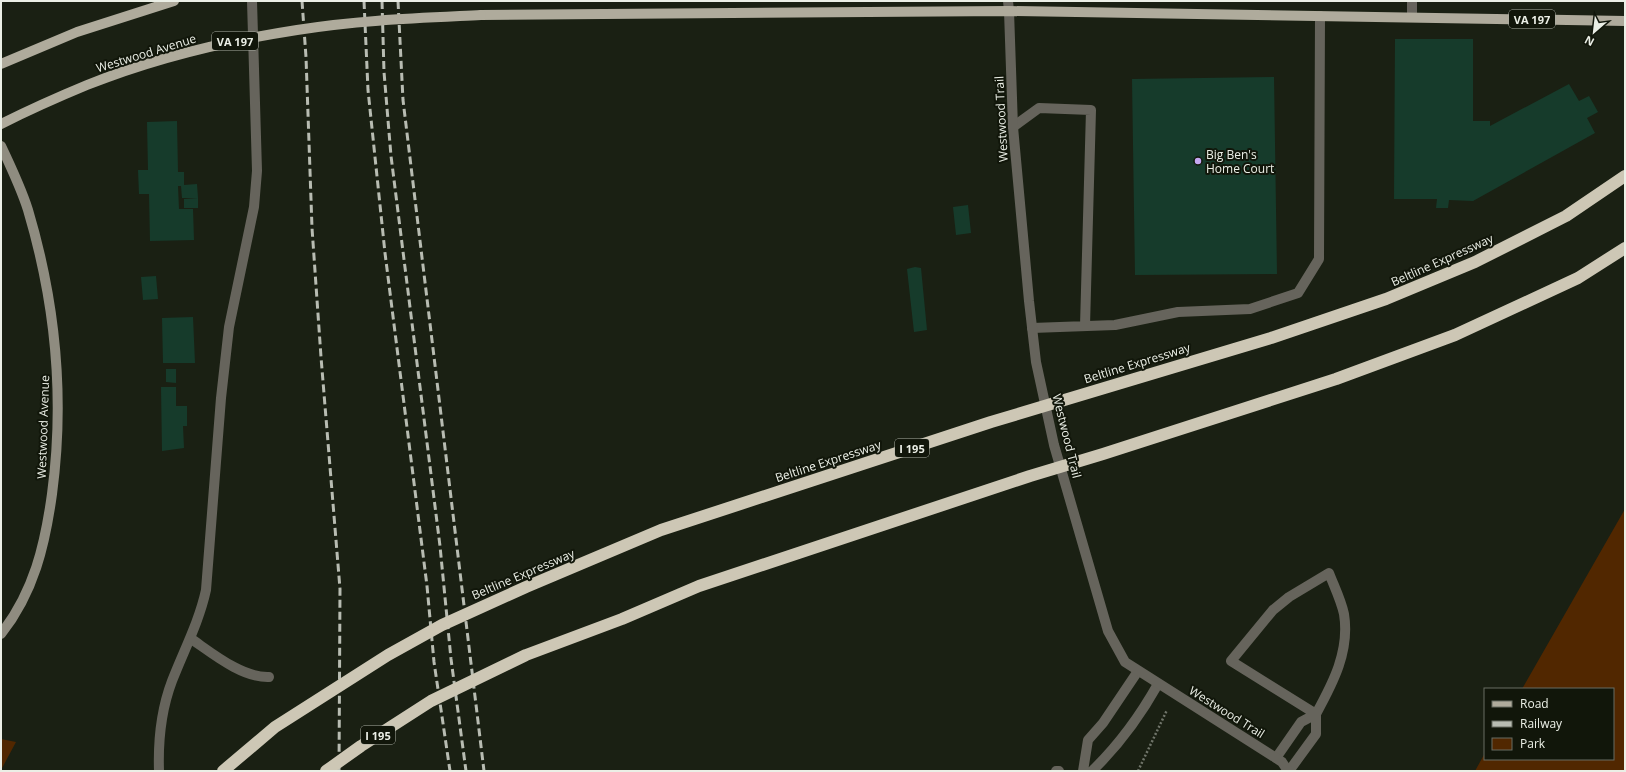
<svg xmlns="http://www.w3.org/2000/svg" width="1626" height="772" viewBox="0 0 1626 772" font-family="'Open Sans',sans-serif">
  <rect width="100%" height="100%" fill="#1a2013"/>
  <!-- green -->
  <path fill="#512700" d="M1625 509V771H1475L1485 753V759H1613V689H1522Z
    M1 739 16 742 1 770Z"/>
  <!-- building -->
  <path fill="#163b2b" d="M1395 39H1473V121H1490V126L1569 84 1579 101 1589 96 1598 112 1587 118 1595 133 1473 201 1449 200 1448 208H1436L1437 199H1394Z
    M1274 77 1277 274 1135 275 1132 79Z
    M177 121 178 172H184V185L197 184 198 198H182L181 186H178L179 209H193L194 240 150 241 149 194H139L138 170H148L147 122Z
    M198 198V208H184V199Z
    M968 205 971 233 956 235 953 207Z
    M915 267 921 268 927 330 914 332 907 269Z
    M156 276 158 299 143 300 141 277Z
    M193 317 195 363H163L162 318Z
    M166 369H176V383L166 382Z
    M161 387H176V406H187V426H183L184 448 162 451Z"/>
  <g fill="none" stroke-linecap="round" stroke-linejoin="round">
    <!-- path -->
    <path stroke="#70756a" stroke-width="2.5" stroke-dasharray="2 2" stroke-linecap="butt" d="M1138 771 1167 710"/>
    <!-- service -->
    <path stroke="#66645c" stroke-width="10" d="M1412 17V1
      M1013 127 1039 108 1091 110 1085 326
      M1032 328 1115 325 1178 312 1250 309 1298 293 1319 259 1320 16
      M1329 573C1334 586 1341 600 1344 614 1350 651 1333 683 1316 714L1231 661 1273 610 1289 597Z
      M190 638C212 653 242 678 269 677
      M1276 758 1301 722 1316 714V734L1289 771
      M159 771C158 741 161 710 172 681 184 650 199 622 206 590L221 398 229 327 254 207 257 171 252 1
      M1056 771H1059
      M1083 771 1088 740 1103 723 1138 671
      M1092 771C1119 745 1140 716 1158 684"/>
    <!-- minor -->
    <path stroke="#66645c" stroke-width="10" d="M1009 11 1013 127 1029 301 1036 362 1054 445 1108 631 1125 662 1276 758 1282 762 1288 771"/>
    <!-- tertiary -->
    <path stroke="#66645c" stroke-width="10" d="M1008 1 1009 11"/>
    <!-- secondary -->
    <path stroke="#8f8c80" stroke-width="10" d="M1 146C11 167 21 188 28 210 56 304 65 397 52 494 45 545 34 592 1 634"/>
    <!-- primary -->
    <path stroke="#afab9c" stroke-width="10" d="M481 15 1009 11 1625 21
      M1 64 77 32 174 1"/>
    <!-- rail -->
    <path stroke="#b8bcb2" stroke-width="3" stroke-dasharray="8 4" stroke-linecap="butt" d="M302 1 306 57 312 228 321 357 340 589 339 771
      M364 1 368 90 385 253 427 586 434 662 450 771
      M382 1 384 72 391 156 440 546 451 659 466 771
      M398 1 403 100 484 771"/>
    <!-- primary-bridge -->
    <path stroke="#afab9c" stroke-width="10" d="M1 124C29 110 58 97 87 85 154 58 226 41 297 30 358 20 420 18 481 15"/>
    <!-- motorway-bridge -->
    <path stroke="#cdc7b5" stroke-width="12" d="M223 771 275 727 388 655 442 625 526 587 661 530 991 422 1271 338 1386 299 1475 262 1566 216 1625 176
      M326 771 361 746 431 701 526 655 622 619 699 586 1030 476 1103 454 1336 379 1455 335 1578 278 1625 248"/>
  </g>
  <!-- markers -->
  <circle fill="#c4a7f1" stroke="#11160a" stroke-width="1.5" cx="1198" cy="161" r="4"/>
  <g text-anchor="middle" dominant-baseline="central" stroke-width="4" stroke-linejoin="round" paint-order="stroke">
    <!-- shield labels -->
    <g fill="#11160a" stroke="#aaaea4" stroke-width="1">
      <rect x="1509" y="10" width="46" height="18" rx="3"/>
      <rect x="212" y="32" width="46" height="18" rx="3"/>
      <rect x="895" y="439" width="34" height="18" rx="3"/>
      <rect x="361" y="726" width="34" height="18" rx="3"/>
    </g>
    <g font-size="11" font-weight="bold" fill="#ebefe6">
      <text x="1532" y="19">VA 197</text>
      <text x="235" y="41">VA 197</text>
      <text x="912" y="448">I 195</text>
      <text x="378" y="735">I 195</text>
    </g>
    <!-- street labels -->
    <g font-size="12" fill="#ebefe6" stroke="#11160a">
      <text transform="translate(146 53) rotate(-17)">Westwood Avenue</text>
      <text transform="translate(1001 119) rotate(-93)">Westwood Trail</text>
      <text transform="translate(1442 260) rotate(-24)">Beltline Expressway</text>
      <text transform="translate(1137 363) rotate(-17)">Beltline Expressway</text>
      <text transform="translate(43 427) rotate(-88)">Westwood Avenue</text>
      <text transform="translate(1067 436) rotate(76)">Westwood Trail</text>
      <text transform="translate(828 461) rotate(-18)">Beltline Expressway</text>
      <text transform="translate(523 574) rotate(-23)">Beltline Expressway</text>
      <text transform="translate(1227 712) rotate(32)">Westwood Trail</text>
    </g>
    <!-- poi labels -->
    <g font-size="12" fill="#ebefe6" stroke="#11160a" text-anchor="start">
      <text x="1206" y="154">Big Ben's<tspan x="1206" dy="14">Home Court</tspan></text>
    </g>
  </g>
  <!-- border -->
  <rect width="1626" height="772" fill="none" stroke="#ebefe6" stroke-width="4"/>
  <!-- legend -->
  <rect x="1484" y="688" width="130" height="72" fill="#11160a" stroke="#686d62"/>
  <rect x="1492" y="701" width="20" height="6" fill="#afab9c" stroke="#686d62"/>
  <text x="1520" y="708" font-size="12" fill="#ebefe6">Road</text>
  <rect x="1492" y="721" width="20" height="6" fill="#b8bcb2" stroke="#686d62"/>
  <text x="1520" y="728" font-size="12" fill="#ebefe6">Railway</text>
  <rect x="1492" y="738" width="20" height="12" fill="#512700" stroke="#686d62"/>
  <text x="1520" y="748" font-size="12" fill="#ebefe6">Park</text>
  <!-- north arrow -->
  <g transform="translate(1594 32) rotate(208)" stroke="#11160a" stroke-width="3" paint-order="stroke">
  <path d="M0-3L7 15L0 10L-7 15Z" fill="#ebefe6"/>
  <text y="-6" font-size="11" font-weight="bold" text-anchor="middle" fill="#ebefe6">N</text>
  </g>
</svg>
